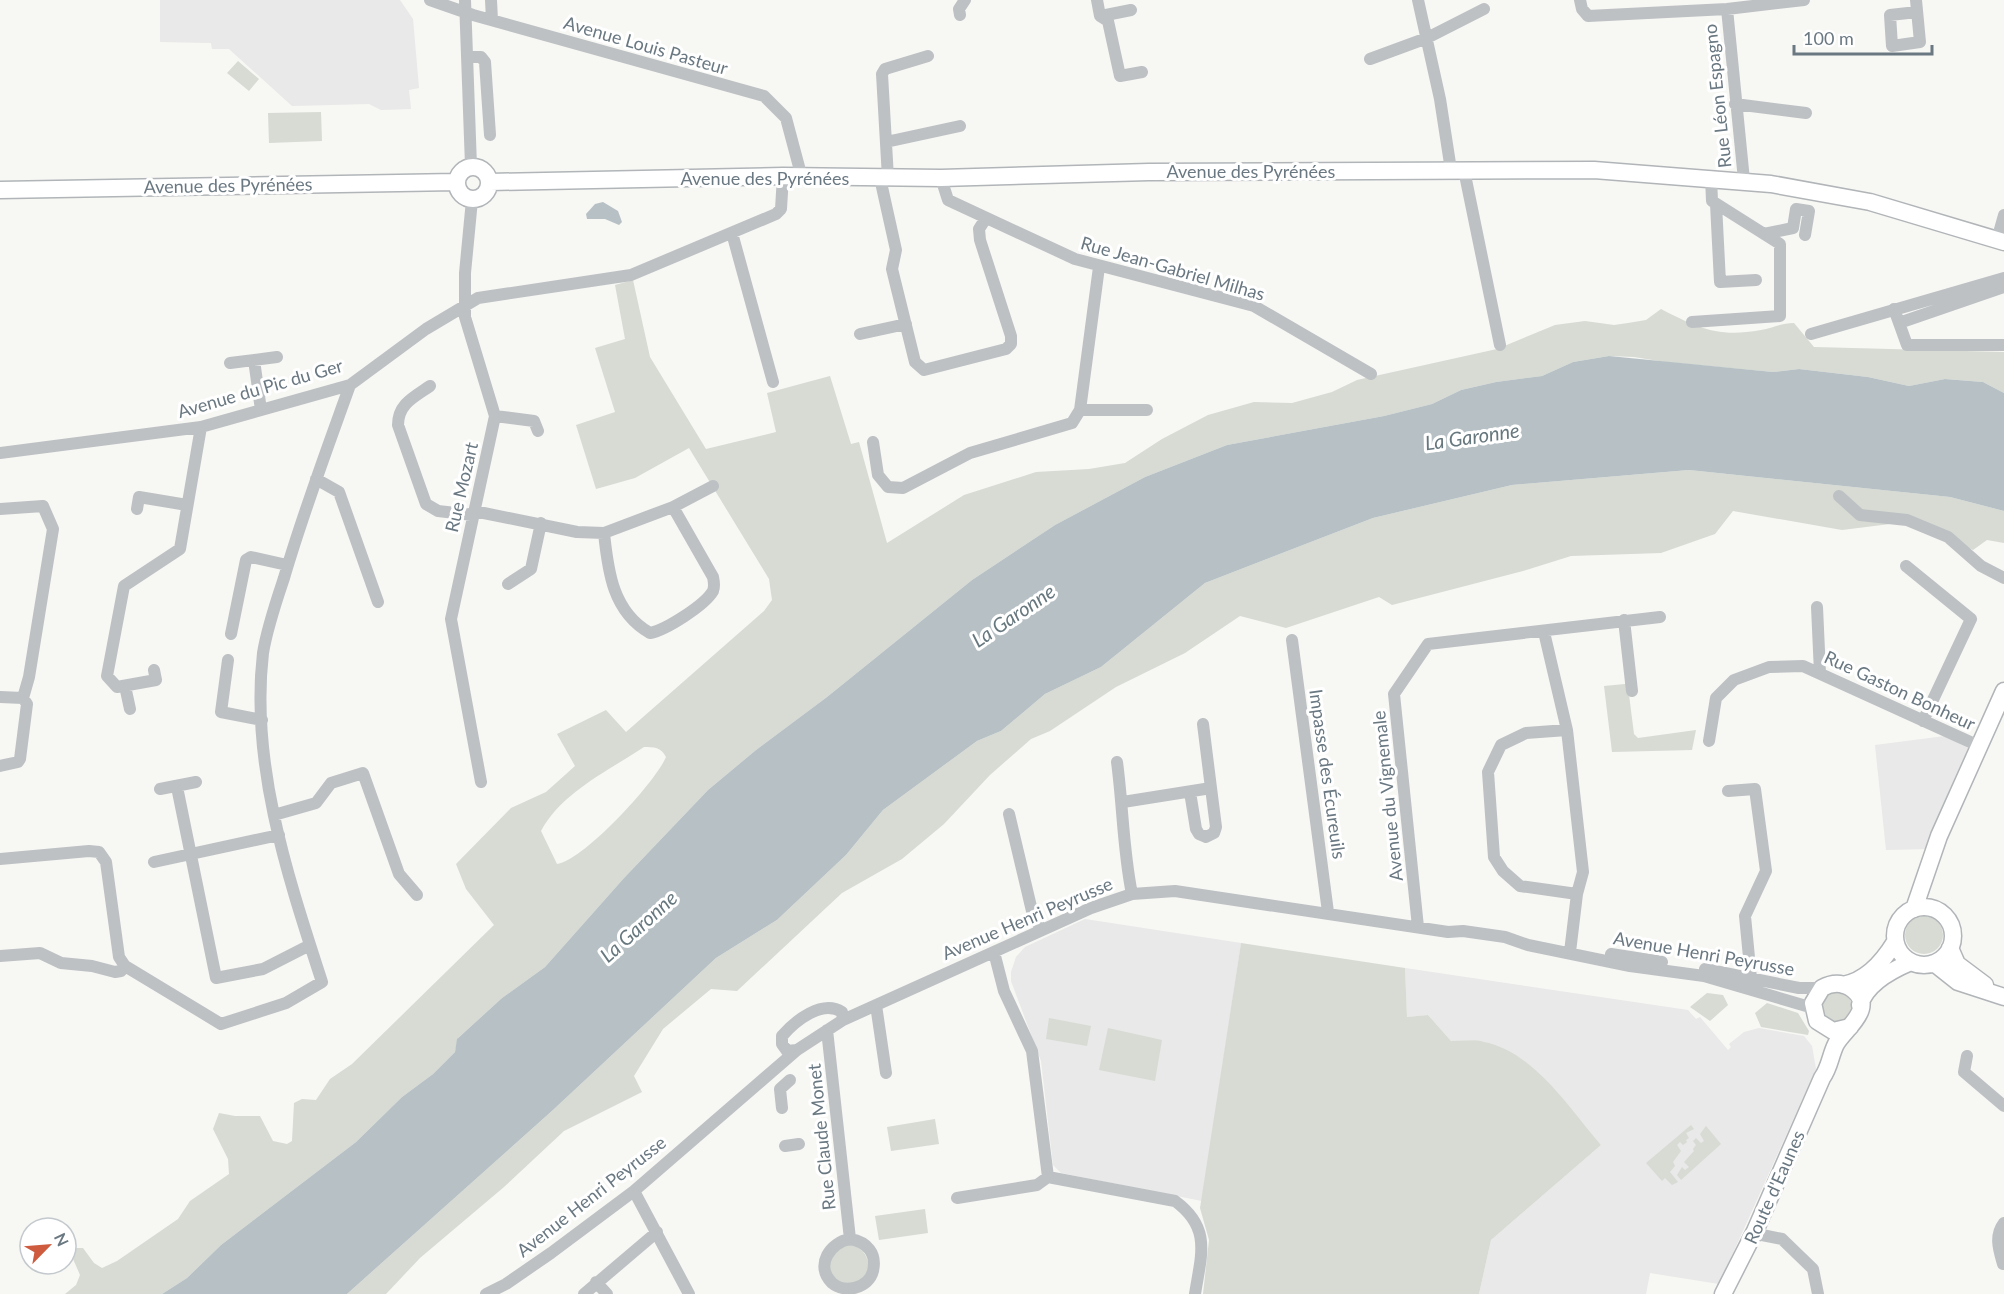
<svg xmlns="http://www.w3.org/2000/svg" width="2004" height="1294" viewBox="0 0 2004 1294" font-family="Lato,sans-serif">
  <rect width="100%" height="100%" fill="#f7f7f4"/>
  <!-- built -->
  <path fill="#e8e9e8" d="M160 0H400L413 19 419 88 409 90 411 109 381 110 369 104 292 106 229 49H212L211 43 160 42Z
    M1945 736 1974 751 1928 849 1886 850 1875 745Z
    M1085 919 1241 943 1202 1201 1061 1173 1053 1165 1041 1061 1011 981V972L1016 957 1025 947Z
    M1405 968 1688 1010 1696 1019 1700 1017 1728 1050 1731 1047 1729 1044 1744 1032 1759 1028 1804 1036 1812 1046 1816 1069 1719 1284 1650 1273 1646 1294H1479L1491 1240 1601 1145 1473 1040 1451 1041 1428 1015 1407 1017Z"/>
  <!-- green -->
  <path fill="#d7dbd4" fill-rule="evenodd" d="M238 61 259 79 249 91 227 73Z
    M321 112 322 141 269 143 268 113Z
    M633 280 650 357 706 449 776 432 767 393 830 376 851 444 859 442 887 543 964 495 1036 472 1089 469 1125 463 1162 439 1208 415 1254 402 1292 403 1332 392 1357 380 1497 349 1555 325 1585 321 1614 325 1628 323 1646 320 1661 309C1698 328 1718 338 1761 330 1773 328 1782 323 1794 323L1814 347 2004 352V393L1983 382 1945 379 1909 386 1868 377 1799 369 1773 372 1665 362 1634 357 1609 356 1573 362 1542 376 1496 382 1461 390 1432 404 1384 416 1227 445 1145 477 1055 525 972 580 827 697 756 750 708 790 624 878 545 967 502 998 458 1038 455 1052 433 1074 402 1097 356 1142 221 1245 187 1278 162 1294H65L76 1285 80 1275 70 1252 73 1248H83L94 1263 102 1268 117 1261 178 1219 190 1201 229 1174 228 1159 213 1129 219 1113 235 1116H260L273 1141 287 1144 292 1141 294 1103 302 1099 316 1100 330 1079 352 1064 494 925 466 889 456 864 511 808 546 792 575 766 557 734 606 710 626 732 764 611 772 600 769 579 689 448 635 478 596 489 576 425 615 412 595 348 625 339 615 285ZM644 747C654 747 661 747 666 757 655 783 583 861 557 864L541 831C562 792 608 771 644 747Z
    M1689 470 1950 497 2004 511V543L1987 540 1973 550 1914 521 1842 530 1733 511 1715 534 1661 553 1571 556 1523 571 1392 605 1379 597 1286 628 1240 616 1185 653 1116 687 1050 731 1031 739 990 775 944 824 902 859 842 893 737 991 711 989 663 1029 634 1076 642 1092 564 1131 504 1187 420 1258 386 1294H347L553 1110 716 958 777 920 846 855 883 810 977 741 1001 731 1045 694 1101 667 1205 583 1373 518 1512 485Z
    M1627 679 1634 734 1638 738 1696 730 1692 750 1612 752 1604 686 1625 684Z
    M1905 935a19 19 0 1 1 38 0a19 19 0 1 1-38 0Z
    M1241 943 1405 968 1407 1017 1428 1015 1451 1041C1462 1041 1473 1039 1484 1042 1534 1052 1569 1108 1601 1145L1491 1240 1479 1294H1203L1209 1240 1200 1208Z
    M1820 1007a16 16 0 1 1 32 0a16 16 0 1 1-32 0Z
    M1707 993 1723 995 1728 1005 1710 1021 1690 1007Z
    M1767 1003 1798 1013 1809 1031 1808 1035 1761 1027 1755 1013Z
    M1049 1018 1091 1026 1087 1046 1046 1039Z
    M1108 1028 1162 1040 1155 1081 1099 1070Z
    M935 1119 939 1144 891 1151 887 1127Z
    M1691 1125 1694 1129 1686 1133 1689 1138 1686 1140 1687 1142 1683 1145 1680 1142 1677 1145 1681 1151 1673 1162 1675 1166 1670 1172 1678 1182 1672 1185 1665 1178 1662 1181 1646 1163Z
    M1706 1126 1721 1144 1681 1180 1677 1175 1682 1167 1685 1170 1689 1167 1684 1162 1694 1151 1693 1149 1696 1145 1693 1141 1696 1138 1701 1143 1704 1141 1700 1134Z
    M925 1209 928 1233 879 1240 875 1216Z
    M828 1265a20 20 0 1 1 40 0a20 20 0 1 1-40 0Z"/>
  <!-- water -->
  <path fill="#b7c1c5" d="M603 202 618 211 622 222 619 225 605 219H587L586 214 595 204Z
    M1609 356 1773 372 1799 369 1868 377 1909 386 1945 379 1983 382 2004 393V511L1950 497 1689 470 1512 485 1373 518 1205 583 1101 667 1045 694 1001 731 977 741 883 810 846 855 777 920 716 958 553 1110 347 1294H162L187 1278 221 1245 356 1142 402 1097 433 1074 455 1052 457 1039 502 998 545 967 624 878 708 790 756 750 827 697 972 580 1055 525 1145 477 1227 445 1384 416 1432 404 1461 390 1496 382 1542 376 1573 362Z"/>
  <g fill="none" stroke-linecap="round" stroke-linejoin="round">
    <defs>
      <path id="major" d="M457 183a16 16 0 1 1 32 0a16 16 0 1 1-32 0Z
        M490 182 783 176 941 178 1149 172 1594 170 1771 184 1870 202 2004 242
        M0 190 456 182
        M1895 936a29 29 0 1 1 58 0a29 29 0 1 1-58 0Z
        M1914 909 1939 836 2004 691
        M1950 948 1957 964 1985 985
        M1934 963 1958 982 2004 997
        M1843 985C1866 981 1884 960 1895 942
        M1860 1005C1866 984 1892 970 1911 962
        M1723 1294 1755 1231 1822 1078C1830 1067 1830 1056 1836 1044 1845 1028 1880 1006 1849 987 1840 982 1831 983 1822 988L1813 1003 1817 1021 1833 1031 1850 1027"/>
    </defs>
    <!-- major casing -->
    <use href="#major" stroke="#b1b5b8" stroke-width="19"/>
    <!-- minor -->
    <path stroke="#bdc1c4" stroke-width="12" d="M430 0 473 15 764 96 786 118 802 178
      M465 0 471 166
      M491 0 492 20
      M1097 0 1100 16 1108 21 1120 76 1142 72
      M1418 0 1440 99 1451 170
      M1580 0 1582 9 1588 16 1727 9 1804 0
      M1916 0 1920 42 1892 46 1890 15 1917 12
      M1727 9 1744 180
      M960 15 959 9 965 0
      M1101 16 1131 10
      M469 57H481L485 62 490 135
      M1370 59 1427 38 1484 9
      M1735 104 1806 113
      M886 142 960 126
      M1464 170 1500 345
      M880 178 896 250 892 269 915 362 924 370 1006 349 1011 344V336L980 240 979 229 986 218
      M888 178 882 74 885 69 928 56
      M941 178 948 200 1075 259 1254 306 1371 374
      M472 200 465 273V317L495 416 451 619 481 782
      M1716 204 1720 282 1756 280
      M732 233 773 382
      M1764 234 1793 228 1796 209 1809 211 1805 235
      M1997 240 2004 215
      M1894 309 1907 345H2004
      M1692 322 1780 316V244L1712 201 1711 177
      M1899 323 2004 287
      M860 334 906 324
      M1811 334 2004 278
      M254 360 261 410
      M230 363 277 357
      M430 386C414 397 398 404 398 425L426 504 438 511 473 515
      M1080 410H1147
      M495 416 534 421 538 431
      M873 442 878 475 888 487 903 488 970 453 1072 423 1080 410 1099 267
      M0 453 201 427 350 385 426 329 478 298 631 275 776 214 781 209 783 176
      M316 479 339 492 378 602
      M1839 496 1860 515 1907 520 1948 537 1981 566 2004 578
      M0 509 43 506 53 529 29 677 23 698
      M137 509 139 497 187 505
      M474 511 577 532 604 533 673 507 713 486
      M604 533C608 572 613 612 650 633 666 630 705 605 713 591 715 586 714 582 713 577L673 507
      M1906 566 1971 619 1923 721
      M508 584 531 569 541 523
      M1817 607 1820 673
      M1624 620 1632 691
      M1544 632 1567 730 1583 872 1577 894 1570 952
      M231 634 246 560 251 557 287 565
      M1292 640 1328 912
      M228 660 221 712 262 720
      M154 670 156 680 117 687 107 676 124 586 180 549 201 427
      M125 686 130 709
      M0 697 23 698 27 704 20 759 18 762 0 766
      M1567 730 1526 733 1501 745 1488 772 1494 857 1503 871 1520 886 1577 894
      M1709 741 1716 698 1734 680 1769 667 1803 666 1979 746
      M1117 762C1123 807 1123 850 1132 894
      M177 787 216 978 263 969 310 945
      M160 789 196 782
      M1728 791 1755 789 1766 871 1745 916 1751 978
      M1190 792 1196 829 1199 834 1206 837 1214 833 1216 827 1211 788
      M1123 802 1211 788 1203 724
      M1009 814 1032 911 1041 930
      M274 815 316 803 331 783 363 773 399 874 417 895
      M0 859 89 851 99 852 106 862 119 957 125 966 221 1024 286 1003 322 982C288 877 250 764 263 653 267 628 276 602 284 578 303 513 327 449 350 385
      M154 862 279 835
      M1418 927 1394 694 1428 644 1660 617
      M994 952 1004 991 1032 1051 1048 1177
      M1611 954 1662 962
      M0 956 40 953 61 963 92 966 115 972 121 971 125 966
      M1705 969 1799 988H1822
      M876 1005 886 1073
      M827 1030 850 1239C831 1242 814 1265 832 1283 845 1294 869 1288 873 1271 877 1253 867 1242 850 1239
      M797 1050 787 1051 782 1044V1036C795 1021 822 999 842 1012L843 1020
      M1967 1056 1964 1072 2004 1106
      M782 1108 780 1089 790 1080
      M785 1146 799 1144
      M1048 1177 1175 1201C1212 1228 1201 1255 1195 1294
      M634 1191 689 1294
      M957 1198 1037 1185 1048 1177
      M1755 1231 1762 1235 1782 1239 1813 1269 1818 1294
      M2003 1264C1999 1250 1994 1236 2004 1223
      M596 1282 607 1294
      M486 1294 506 1284 551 1253 634 1191 797 1050 843 1020 1091 908 1132 894 1175 891 1448 932 1463 931 1505 937 1528 945 1630 966 1704 976 1813 1008
      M584 1294 657 1232"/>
    <!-- major -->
    <use href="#major" stroke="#fff" stroke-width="16"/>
  </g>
  <g text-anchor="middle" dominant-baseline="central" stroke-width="6" stroke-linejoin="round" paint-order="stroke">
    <!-- street labels -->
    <g font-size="18" fill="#6a7882" stroke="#fff">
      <text transform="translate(646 45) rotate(16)">Avenue Louis Pasteur</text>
      <text transform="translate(1717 96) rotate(-96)">Rue Léon Espagno</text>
      <text x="1251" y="171">Avenue des Pyrénées</text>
      <text x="765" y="178">Avenue des Pyrénées</text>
      <text transform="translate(228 185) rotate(-1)">Avenue des Pyrénées</text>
      <text transform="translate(1173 268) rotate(16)">Rue Jean-Gabriel Milhas</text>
      <text transform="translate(260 388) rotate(-16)">Avenue du Pic du Ger</text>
      <text transform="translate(461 487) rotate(-77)">Rue Mozart</text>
      <text transform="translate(1900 690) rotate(25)">Rue Gaston Bonheur</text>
      <text transform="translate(1328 774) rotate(82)">Impasse des Écureuils</text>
      <text transform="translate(1387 796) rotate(-96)">Avenue du Vignemale</text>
      <text transform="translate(1027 918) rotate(-23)">Avenue Henri Peyrusse</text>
      <text transform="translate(1704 953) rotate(10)">Avenue Henri Peyrusse</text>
      <text transform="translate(821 1137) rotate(-96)">Rue Claude Monet</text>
      <text transform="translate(1774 1187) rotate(-66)">Route d'Eaunes</text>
      <text transform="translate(591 1196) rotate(-38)">Avenue Henri Peyrusse</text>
    </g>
    <!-- water labels -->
    <g font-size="20" font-style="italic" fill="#66777e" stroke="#fff">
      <text transform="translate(1472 436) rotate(-8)">La Garonne</text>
      <text transform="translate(1013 615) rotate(-34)">La Garonne</text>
      <text transform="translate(638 926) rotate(-42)">La Garonne</text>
    </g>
  </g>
  <!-- north arrow -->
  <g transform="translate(48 1246) rotate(65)"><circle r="28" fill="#ffffff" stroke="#c3c9cd" stroke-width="1.5"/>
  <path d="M0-4.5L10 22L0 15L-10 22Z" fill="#ce5b3e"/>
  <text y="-9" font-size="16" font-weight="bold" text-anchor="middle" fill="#6a7882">N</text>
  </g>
  <!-- scale -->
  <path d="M1794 45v9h138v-9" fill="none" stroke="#6a7882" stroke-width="3"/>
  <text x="1803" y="45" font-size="18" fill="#6a7882" stroke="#ffffff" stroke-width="4.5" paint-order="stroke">100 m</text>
</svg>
